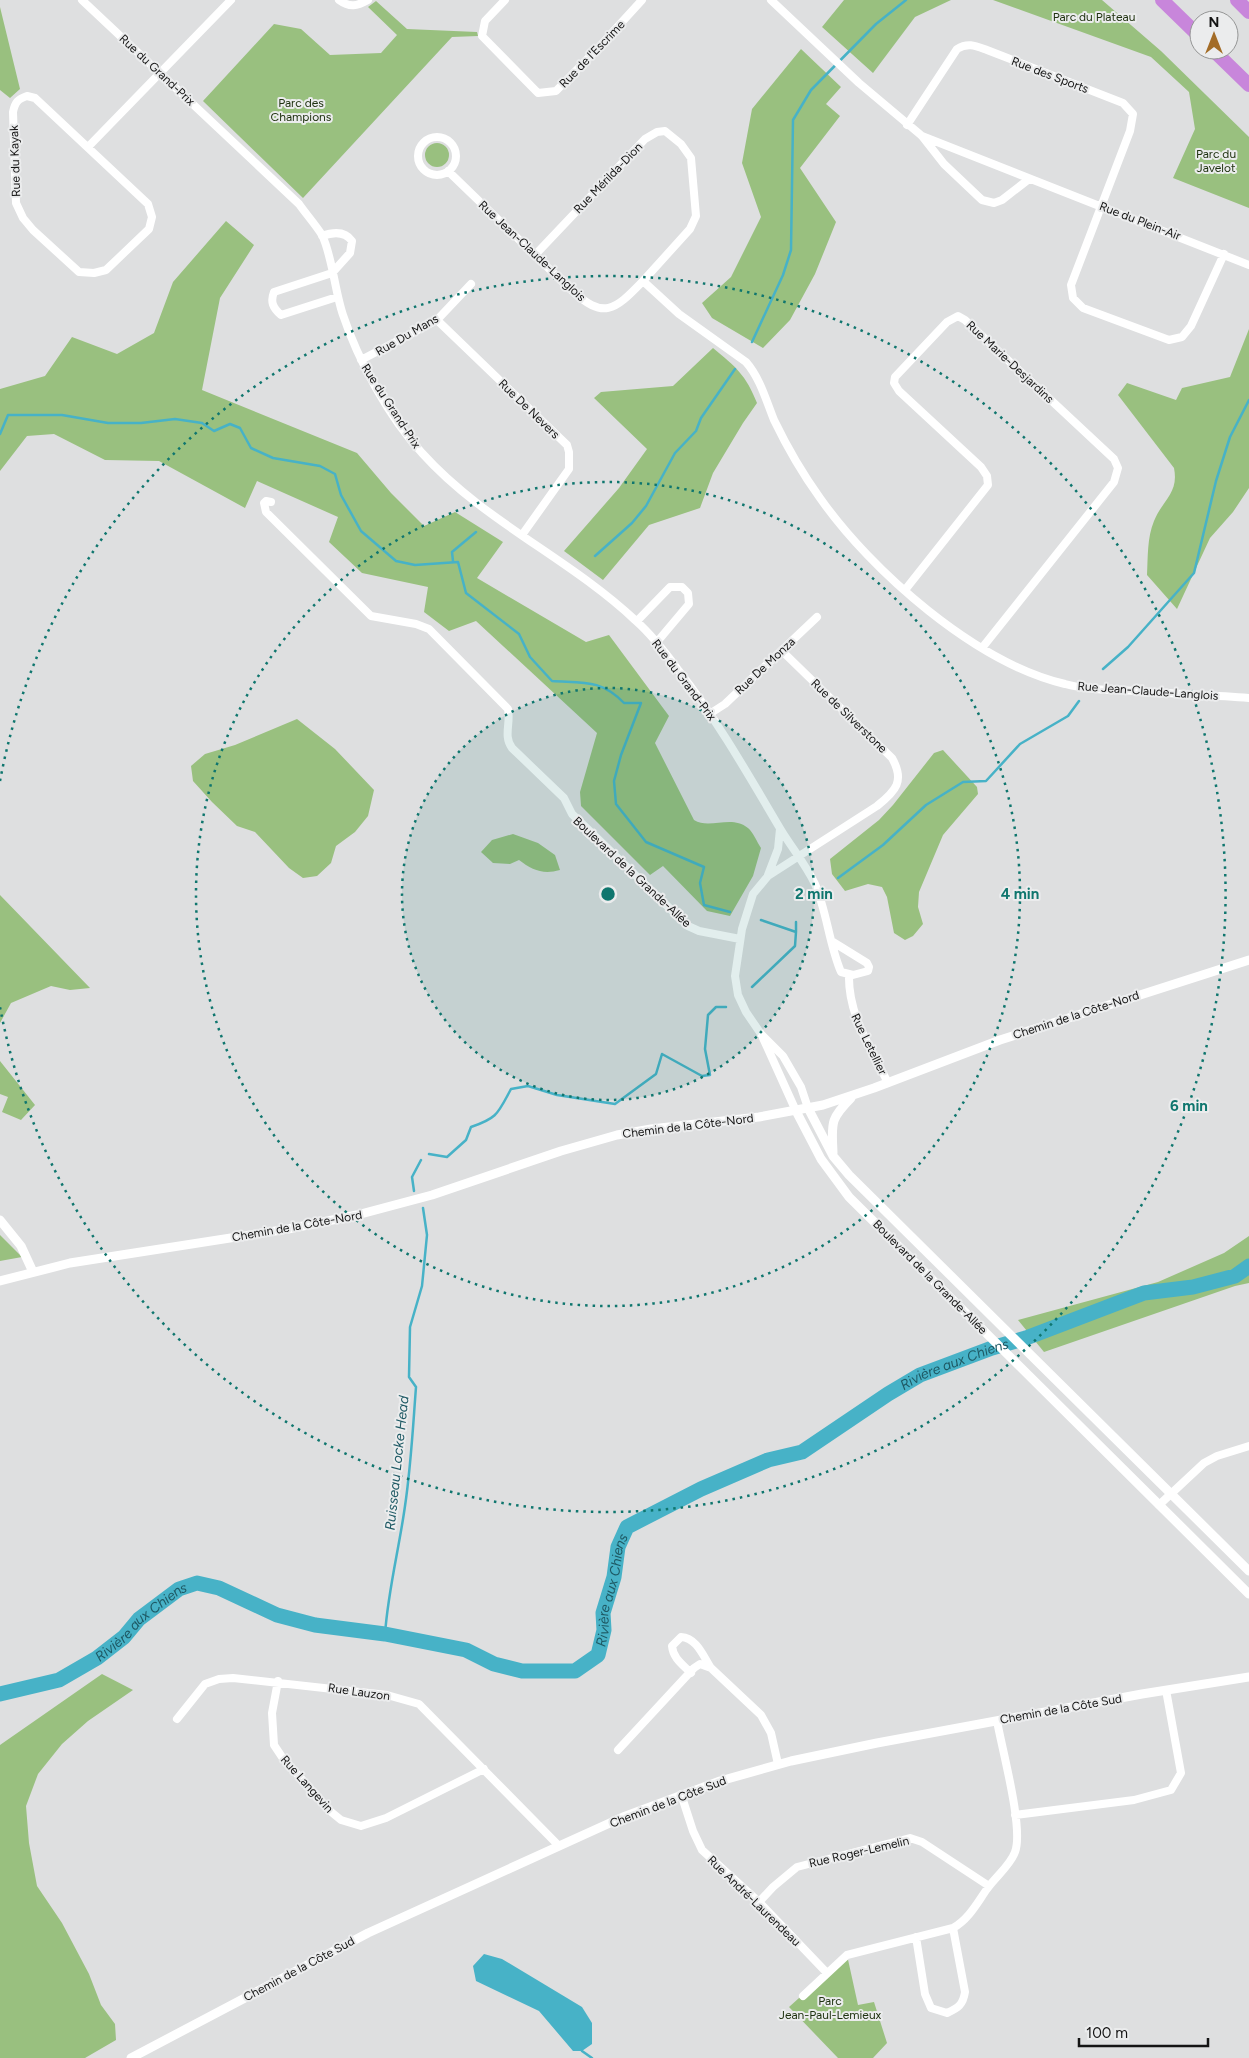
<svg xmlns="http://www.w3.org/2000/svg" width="1249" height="2058" viewBox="0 0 1249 2058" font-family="Figtree,sans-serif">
  <rect width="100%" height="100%" fill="#dedfe0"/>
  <!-- green -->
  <path fill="#99c07f" d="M844 0H951L915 17 873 73 822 27Z
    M993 0H1102L1161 51 1249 137V208L1173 178 1195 129 1189 92 1151 57Z
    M376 1 407 29 477 32 478 36 452 37 303 198 203 101 274 24 301 29 330 55 381 53 397 35 368 7Z
    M0 7 20 89 10 98 0 90Z
    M801 49 841 87 826 104 840 116 800 168 836 222 815 274 790 320 763 348 712 318 702 303 731 277 761 217 742 163 752 109Z
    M425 155a12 12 0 1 1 24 0a12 12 0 1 1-24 0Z
    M226 221 254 245 220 298 202 390 357 453 391 493 424 526 455 512 503 542 477 578 586 642 609 635 669 716 655 743 694 820C710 830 731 814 748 828 753 832 757 842 761 848L753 876 730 916 707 911 663 866 650 875 581 806 580 792 597 733 476 621 449 631 424 612 428 587 362 573 329 542 338 517 257 481 245 508 159 461 105 460 54 434 27 436 0 471V389L45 376 72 337 117 354 154 333 173 282Z
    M1249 329V488L1233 512 1210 538 1177 609 1147 575C1148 557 1147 538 1154 521 1163 499 1179 493 1174 468L1118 395 1127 383 1176 400 1182 388 1230 377Z
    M713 348C736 367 746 375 757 403L743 423 713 473 700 508 649 525 603 580 564 551 619 488 647 449 594 398 601 392 673 386Z
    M297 719 335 749 374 790 368 816 355 832 336 846 331 863 317 876 303 878 289 868 255 832 237 826 212 802 193 781 191 766 205 754 235 745Z
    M943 750 977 787 978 794 943 835 919 892 918 907 923 924 913 936 905 940 894 933 887 897 882 887 868 884 845 891 832 874 830 859 879 820 893 805 934 753Z
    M513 834 538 843 555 855 560 870C543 875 532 870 519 860L510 864 493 863 481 852 492 840Z
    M0 895 90 988 70 990 51 986 11 1003 0 1023Z
    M0 1061 35 1105 21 1120 2 1112 8 1097 0 1094Z
    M0 1235 22 1257 0 1261Z
    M1249 1236V1283L1235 1286 1044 1352 1018 1320 1158 1282 1224 1253Z
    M102 1674 133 1690 88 1721 62 1744 38 1774 26 1806 29 1843 37 1886 62 1923 89 1974 101 2005 115 2024 116 2040 85 2058H0V1745Z
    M847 1955 858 2005 874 2002 887 2043 873 2058H838L789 2007Z"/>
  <!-- water -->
  <path fill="#47b2c7" d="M484 1954 502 1959 582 2007 592 2023V2044L582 2051H573L539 2011 476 1981 473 1966Z"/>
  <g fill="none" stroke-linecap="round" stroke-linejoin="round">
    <!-- stream -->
    <path stroke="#47b2c7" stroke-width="2.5" d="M752 342 783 275 791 250 793 120 811 90 876 24 906 0
      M0 434 8 415H62L108 423H141L175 419 202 423 214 431 230 424 240 428 251 448 273 458 320 466 335 474 341 495 361 531 396 561 415 565 458 562 466 593 519 634 530 657 552 681C583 683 601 679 624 703H641L621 755 614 781 616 804 646 842 704 867 700 883 704 905 730 912
      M595 556 632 523 646 506 675 453 696 431 701 418 735 369
      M453 561 452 552 476 532
      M1103 669 1128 647 1194 573 1216 481 1230 437 1249 400
      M838 878 883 845 926 805 963 782 986 781 1020 744 1068 716 1079 701
      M796 922V932
      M752 987 795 946 796 932 761 920
      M429 1154 447 1157 466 1140 471 1127C498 1118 498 1113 511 1089L528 1086 557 1095 615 1104 656 1074 662 1054 702 1076 710 1075 705 1049 708 1015 716 1007H726
      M414 1191 412 1177 421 1160
      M385 1634C388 1591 399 1549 405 1506 411 1466 413 1426 416 1387L409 1377 410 1327 422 1286 427 1235 423 1208
      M582 2051 592 2058"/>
    <!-- river -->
    <path stroke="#47b2c7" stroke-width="15" id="s1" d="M0 1694 59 1680 97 1658 124 1637 139 1619 179 1589 197 1583 219 1588 277 1615 315 1625 385 1634 466 1650 494 1664 522 1671H575L598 1655 604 1630 603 1613 614 1577 618 1547 627 1527 701 1489 768 1460 802 1452 888 1394 920 1375 992 1348 1026 1338 1144 1293 1193 1287 1235 1276 1249 1266"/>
    <!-- minor -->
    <path stroke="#fff" stroke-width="8" d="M82 0 299 204C306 214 315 224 322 235 332 255 335 292 343 315 358 360 389 418 422 453 483 521 569 558 635 620 652 635 666 653 679 671 718 721 749 776 781 830 792 848 806 865 815 884 827 912 829 944 841 972L853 975 868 971 869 967 867 963 833 942
      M339 0C350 8 357 6 368 0
      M505 0 485 21 482 36 538 93 556 91 600 46 642 0
      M771 0 859 83 922 136 944 164 982 200 994 203 1002 200 1029 179
      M27 96 35 98 148 204 152 217 149 229 106 270 94 273 79 272 33 230 23 218 16 203 13 112C15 102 18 99 27 96Z
      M907 125 957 49C968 42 976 46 987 50L1123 103 1133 114 1130 131 1071 285 1073 298 1083 308 1169 340 1182 337 1191 326 1224 254
      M922 136 1249 265
      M418 156a19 19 0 1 1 38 0a19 19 0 1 1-38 0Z
      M88 147 231 0
      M448 171 570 289C604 320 614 311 643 281L679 314 746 362C760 378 766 400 774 420 787 447 802 473 820 498 872 572 976 663 1065 684 1088 690 1112 690 1136 691 1174 694 1211 695 1249 698
      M322 236C333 232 345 231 352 241L350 253 332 273 274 292C270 302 273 308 281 315L337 297
      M535 255 645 139 657 132 665 131 681 144 691 158 696 216 690 229 643 281
      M437 320 567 445 569 452V469L522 535
      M361 360 437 320 471 284
      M271 502 266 501 264 503 266 512 371 616 416 624 429 629 508 709C511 723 503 736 512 748L564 798 572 814 688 926 699 931 740 939
      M905 590 988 485 987 476 981 467 899 391 894 383 895 377 947 322 958 316 965 320 1114 459 1118 468 1114 482 982 648
      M637 621 670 587H682L688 593 689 604 657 642
      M782 651 892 758C905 781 896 791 877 806L768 876 753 894 742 929 735 976 738 995 746 1012 761 1034 783 1056 801 1087 808 1108
      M711 713 725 704 817 617
      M768 875 778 849 780 829
      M849 975C848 1015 871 1048 888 1083
      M763 1038 796 1111
      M1159 1505 1204 1463 1217 1456 1249 1446
      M691 1673C682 1664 673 1658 672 1646L681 1637C697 1638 703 1656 711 1668
      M278 1681 272 1713 274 1745 282 1757 330 1811 341 1820 361 1826 386 1818 484 1769
      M177 1719 205 1684 219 1679 233 1678 387 1695 419 1704 559 1846
      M618 1750 694 1668 700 1664 711 1668 761 1715 771 1733 778 1764
      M681 1794 693 1831 702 1850 759 1902 827 1973
      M1015 1815 1134 1800 1171 1790 1181 1773 1166 1690
      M759 1902 773 1887 797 1867 910 1838 922 1842 989 1886
      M916 1937 925 1994 931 2008 947 2013C958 2008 963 2005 965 1992L953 1928
      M803 1996 847 1955 953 1928C969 1919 977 1903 987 1889 995 1877 1010 1866 1015 1852 1024 1829 1002 1749 997 1721"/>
    <!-- tertiary -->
    <path stroke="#fff" stroke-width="9" d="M808 1108 833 1156 849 1175 1249 1571
      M796 1111 821 1159 849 1197 1249 1594
      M833 1153C832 1124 829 1120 851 1098
      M0 1220 21 1246 33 1272
      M0 1281 70 1263 288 1229 357 1215 432 1195 561 1151 617 1135 651 1129 759 1117 823 1105 874 1088 1000 1040 1249 960
      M131 2058 368 1933 623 1817 720 1781 791 1761 877 1743 1142 1694 1249 1677"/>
    <!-- motorway -->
    <path stroke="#c886db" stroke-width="14" d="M1162 0 1199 36
      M1237 0 1249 12
      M1213 50 1249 85"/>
  </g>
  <!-- distance rings -->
  <circle cx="608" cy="894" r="206" fill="#0f766e" fill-opacity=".12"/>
  <g fill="none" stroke="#0f766e" stroke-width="2.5" stroke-dasharray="2.5 5">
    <circle cx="608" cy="894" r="206"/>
    <circle cx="608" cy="894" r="412"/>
    <path d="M0 781A618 618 0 1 1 0 1007"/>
  </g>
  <g text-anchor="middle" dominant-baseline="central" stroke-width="4" stroke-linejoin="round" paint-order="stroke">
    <!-- park labels -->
    <g font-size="12" fill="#203311" stroke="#ebeced">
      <text x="1094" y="17">Parc du Plateau</text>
      <text x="301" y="103">Parc des<tspan x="301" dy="14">Champions</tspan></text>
      <text x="1216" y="154">Parc du<tspan x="1216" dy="14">Javelot</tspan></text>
      <text x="830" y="2001">Parc<tspan x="830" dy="14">Jean-Paul-Lemieux</tspan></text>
    </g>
    <!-- street labels -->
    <g font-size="12" fill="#141414" stroke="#ebeced">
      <text transform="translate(592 54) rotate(-46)">Rue de l'Escrime</text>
      <text transform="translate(157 70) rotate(43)">Rue du Grand-Prix</text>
      <text transform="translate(1050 75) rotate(21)">Rue des Sports</text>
      <text transform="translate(15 161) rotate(-92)">Rue du Kayak</text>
      <text transform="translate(608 178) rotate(-46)">Rue Mérilda-Dion</text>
      <text transform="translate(1140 221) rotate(21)">Rue du Plein-Air</text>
      <text transform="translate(532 251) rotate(43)">Rue Jean-Claude-Langlois</text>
      <text transform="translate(407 335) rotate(-30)">Rue Du Mans</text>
      <text transform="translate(1010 362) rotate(43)">Rue Marie-Desjardins</text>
      <text transform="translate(391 406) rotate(57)">Rue du Grand-Prix</text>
      <text transform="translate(529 409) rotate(44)">Rue De Nevers</text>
      <text transform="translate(765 666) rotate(-43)">Rue De Monza</text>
      <text transform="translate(684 680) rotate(53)">Rue du Grand-Prix</text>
      <text transform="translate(1148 691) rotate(4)">Rue Jean-Claude-Langlois</text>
      <text transform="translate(849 716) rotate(44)">Rue de Silverstone</text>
      <text transform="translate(632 872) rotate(43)">Boulevard de la Grande-Allée</text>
      <text transform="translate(1076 1015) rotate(-18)">Chemin de la Côte-Nord</text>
      <text transform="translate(869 1044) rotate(64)">Rue Letellier</text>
      <text transform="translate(688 1126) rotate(-7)">Chemin de la Côte-Nord</text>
      <text transform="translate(297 1226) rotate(-10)">Chemin de la Côte-Nord</text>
      <text transform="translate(930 1277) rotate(45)">Boulevard de la Grande-Allée</text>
      <text transform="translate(359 1692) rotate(8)">Rue Lauzon</text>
      <text transform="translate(1061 1709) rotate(-10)">Chemin de la Côte Sud</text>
      <text transform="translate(307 1784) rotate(48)">Rue Langevin</text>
      <text transform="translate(668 1802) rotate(-21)">Chemin de la Côte Sud</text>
      <text transform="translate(859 1852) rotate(-13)">Rue Roger-Lemelin</text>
      <text transform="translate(754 1901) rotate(44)">Rue André-Laurendeau</text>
      <text transform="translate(299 1969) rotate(-28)">Chemin de la Côte Sud</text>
    </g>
    <!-- water labels -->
    <g font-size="14" font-style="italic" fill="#1e5964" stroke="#ebeced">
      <text stroke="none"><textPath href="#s1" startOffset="1152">Rivière aux Chiens</textPath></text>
      <text transform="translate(397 1463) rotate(-84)">Ruisseau Locke Head</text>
      <text stroke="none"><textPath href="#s1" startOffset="718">Rivière aux Chiens</textPath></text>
      <text stroke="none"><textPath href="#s1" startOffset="162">Rivière aux Chiens</textPath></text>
    </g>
  </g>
  <circle cx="608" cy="894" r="8" fill="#0f766e" stroke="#ebeced" stroke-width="2.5"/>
  <g font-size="15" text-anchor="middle" font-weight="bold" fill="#0f766e" stroke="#ebeced" stroke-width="4" stroke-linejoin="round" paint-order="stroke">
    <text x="814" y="899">2 min</text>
    <text x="1020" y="899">4 min</text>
    <text x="1189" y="1111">6 min</text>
  </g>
  <!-- north arrow -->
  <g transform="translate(1214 35)"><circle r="24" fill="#ebeced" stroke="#959696"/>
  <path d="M0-4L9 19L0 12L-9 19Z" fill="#a36c27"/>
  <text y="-8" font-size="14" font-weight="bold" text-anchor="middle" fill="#141414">N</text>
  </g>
  <!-- scale -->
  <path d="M1079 2038v8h129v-8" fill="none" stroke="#141414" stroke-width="2.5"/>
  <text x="1086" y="2038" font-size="15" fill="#141414" stroke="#ebeced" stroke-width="4" paint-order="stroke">100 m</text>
</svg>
